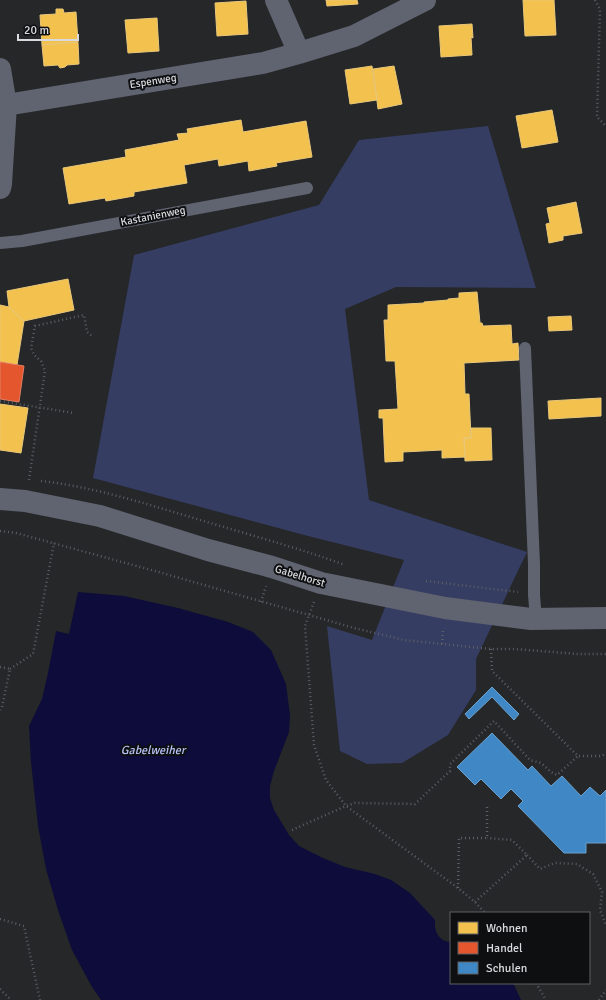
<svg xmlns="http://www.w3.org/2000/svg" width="606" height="1000" viewBox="0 0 606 1000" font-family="Signika,sans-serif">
  <rect width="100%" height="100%" fill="#252729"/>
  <!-- green -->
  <path fill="#363d62" d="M488 126 536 288 396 287 345 309 369 500 527 552 476 659V690L448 735 402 763 367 764 340 751 327 626 372 640 404 560 308 536 93 478 134 255 319 205 359 140Z"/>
  <!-- water -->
  <path fill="#0d0c3a" d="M78 592 124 596 178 608 228 622 253 632 271 650 286 684 290 715 289 732 274 771 270 786V798L274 810 289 835 299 846 323 858 345 867 375 874 391 880 410 893 435 920C434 931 438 941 451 942V983H513L521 1000H101L92 987 72 950 58 910 46 869 38 826 31 762 29 726 42 699 48 673 56 631 69 634Z"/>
  <!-- homes -->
  <path fill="#f2c14e" stroke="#eac879" d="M326 0H357L358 4 327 6Z
    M523 0H554L556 35 525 36Z
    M246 1 248 34 217 36 215 3Z
    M56 9H63L64 13 76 12 78 42 42 45 40 15 56 14Z
    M157 18 159 51 128 53 125 20Z
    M472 24 473 38 471 37 472 55 441 57 439 26Z
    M78 42 79 64 67 65 65 67 60 68 58 65 44 66 42 45Z
    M372 66 377 100 350 104 345 70Z
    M394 66 402 104 378 109 373 69Z
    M552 110 558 142 522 148 516 116Z
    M241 120 243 132 306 121 312 157 276 163 277 166 249 171 248 161 219 166 218 159 184 165 187 183 134 192V196L106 201 105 198 69 204 63 168 126 157 125 150 179 140 177 134 188 133 187 129Z
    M576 202 582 233 563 236V240L549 243 546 224 550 223 547 208Z
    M68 279 74 310 24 321 9 307 7 291Z
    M477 292 480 323H482L483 326 511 325 512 344 518 343 519 360 464 363 465 394H469L471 438H464L465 457 442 458V450L403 452V461L385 462 383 418H379V410L398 409 395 361H386L384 320H388V305L424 303V302L448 300V299L459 298V293Z
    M0 305 9 307 24 321 17 365 0 362Z
    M571 316 572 330 549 331 548 317Z
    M601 398V416L549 419 548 401Z
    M0 404 28 408 21 453 0 450Z
    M471 428H491L492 460 465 461 464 438H471Z"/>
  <!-- shops -->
  <path fill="#e4572e" stroke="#e17e62" d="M0 362 24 366 19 402 0 399Z"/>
  <!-- schools -->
  <path fill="#3f88c5" stroke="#6da1cc" d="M492 687 519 714 514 720 492 697 469 719 465 714Z
    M492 733 528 770 532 766 551 786 562 776 581 796 590 787 600 796 606 790V843H586V853H564L518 806 523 801 511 789 501 799 481 779 475 785 457 767Z"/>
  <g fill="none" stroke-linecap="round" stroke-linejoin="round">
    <!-- path -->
    <path stroke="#5b5e66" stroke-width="2.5" stroke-dasharray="1 3" stroke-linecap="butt" d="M595 0 600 9 597 117 606 126
      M0 401 74 413
      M29 480 45 371 41 361 34 355 31 348 35 326 84 315 87 332 92 336
      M41 481C95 487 146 504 197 519 246 534 296 547 345 565
      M0 531 16 533 155 571 309 615 354 628 404 640 491 649H514L578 654H606
      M426 581 518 592
      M261 602 266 586
      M314 602 305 626 314 745 326 780 346 806 458 888 475 902 485 913
      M442 644 443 629
      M491 649 492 671 578 756H602L606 753
      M0 667 10 669 2 707 0 710
      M10 669 33 654 54 543
      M292 830 346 806 355 803 415 804 450 771V764L494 721 530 760 541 763 551 772 557 775 578 756
      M527 855 540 869 555 863 577 864 593 874 602 892 600 910 606 925
      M458 888 459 838H487V807
      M475 902 527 855 512 840 487 838
      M0 919 24 926 40 1000
      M536 983 546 1000
      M0 989 11 1000
      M599 1000 606 990"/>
    <!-- service -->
    <path stroke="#606370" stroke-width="12" d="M0 243 22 241 307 188
      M525 348 534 564V595L536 619"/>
    <!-- minor -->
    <path stroke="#606370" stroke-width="22" d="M276 0 299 53
      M0 69 6 105 1 184 0 188
      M6 105 263 63 299 53 354 36 425 0
      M0 499 25 501 100 516 208 550 272 567 321 583 445 608 531 619 606 618"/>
  </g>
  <g text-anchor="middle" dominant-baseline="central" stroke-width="4" stroke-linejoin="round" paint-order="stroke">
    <!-- street labels -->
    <g font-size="11" fill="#d9dadd" stroke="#0e0f11">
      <text transform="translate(153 81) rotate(-9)">Espenweg</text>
      <text transform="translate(153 216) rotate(-11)">Kastanienweg</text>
      <text transform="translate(300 576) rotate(17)">Gabelhorst</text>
    </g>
    <!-- water labels -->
    <g font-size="12" font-style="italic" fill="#b6c2f5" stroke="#0e0f11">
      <text x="153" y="750">Gabelweiher</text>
    </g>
  </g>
  <!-- legend -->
  <rect x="450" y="912" width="140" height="72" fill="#0e0f11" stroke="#5f6063"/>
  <rect x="458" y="922" width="20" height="12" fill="#f2c14e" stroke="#5f6063"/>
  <text x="486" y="932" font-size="12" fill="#d9dadd">Wohnen</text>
  <rect x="458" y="942" width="20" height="12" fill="#e4572e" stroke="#5f6063"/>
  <text x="486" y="952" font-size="12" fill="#d9dadd">Handel</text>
  <rect x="458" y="962" width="20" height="12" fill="#3f88c5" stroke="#5f6063"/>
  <text x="486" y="972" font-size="12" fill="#d9dadd">Schulen</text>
  <!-- scale -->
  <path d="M18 34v6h60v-6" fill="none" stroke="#d9dadd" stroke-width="2"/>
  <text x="24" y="34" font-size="12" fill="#d9dadd" stroke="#0e0f11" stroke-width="3" paint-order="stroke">20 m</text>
</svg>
